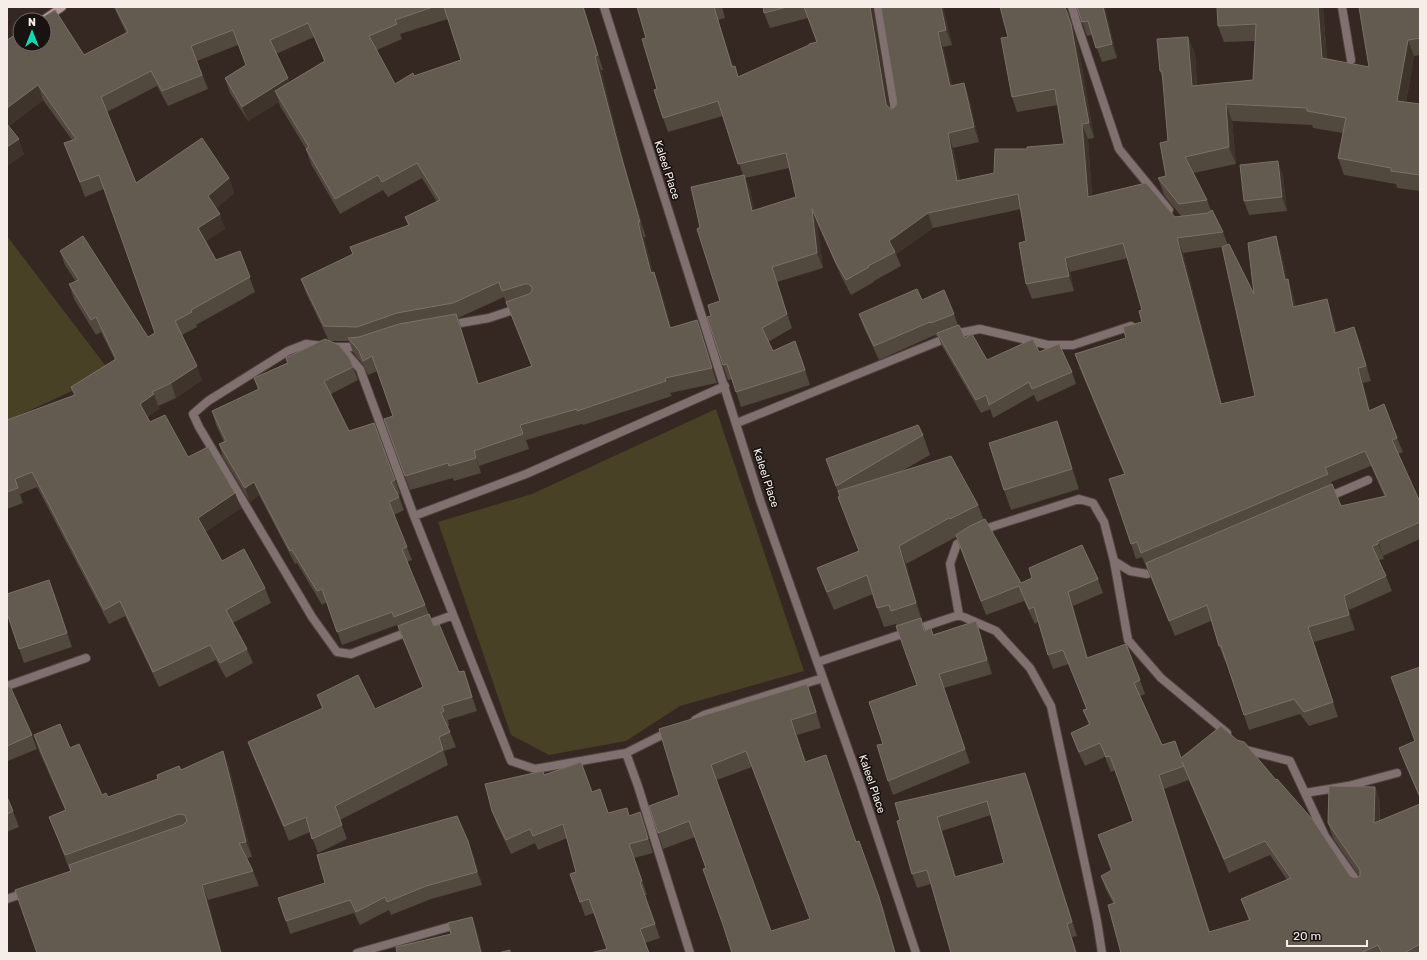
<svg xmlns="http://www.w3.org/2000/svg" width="1427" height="960" viewBox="0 0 1427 960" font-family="Rubik,sans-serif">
  <rect width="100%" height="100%" fill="#352822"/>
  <!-- green -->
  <path fill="#484126" d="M7 236 111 373 7 421Z
    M716 409 804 671 680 706 626 741 549 755 511 735 438 522 532 494Z"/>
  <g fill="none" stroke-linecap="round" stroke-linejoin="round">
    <defs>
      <path id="street" d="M604 7 761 503 860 783 916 953
        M878 7 896 117
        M1072 7 1078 27 1119 149 1169 210
        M1342 7 1351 60
        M449 325 489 318 519 308
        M323 346 306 344 288 351 208 401 193 414 199 427 312 617 337 652 351 654 410 631
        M334 347H361
        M337 349 347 354 360 369 414 516 511 761 535 769 626 753 670 731
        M737 423 959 333 980 329 1048 345H1073L1131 326
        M1326 498 1368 480
        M414 516 526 474 725 386
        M981 531 994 526 1079 499 1093 503 1104 522 1114 561 1130 571 1147 574 1159 569
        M967 538 957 544 950 564 959 615 996 631 1030 668 1051 706 1097 921 1102 953
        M1114 561 1128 640 1161 678 1227 733
        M423 626 453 615
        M818 662 959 615
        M7 686 86 658
        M695 720 704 715 823 678
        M1243 747 1246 750 1290 761 1325 836 1360 886
        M626 753 638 786 690 953
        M1305 793 1348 786 1397 773
        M7 899 27 892
        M357 953 452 926"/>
      <path id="secondary" d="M43 20 62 7"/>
    </defs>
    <!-- street casing -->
    <use href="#street" stroke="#50443e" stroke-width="10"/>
    <!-- secondary casing -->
    <use href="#secondary" stroke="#50443e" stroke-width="10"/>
    <!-- street -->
    <use href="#street" stroke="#817070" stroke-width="8"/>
    <!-- secondary -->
    <use href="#secondary" stroke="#b29797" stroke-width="8"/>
  </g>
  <!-- wall -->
  <path fill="#51483e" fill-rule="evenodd" d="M114 7H584L603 70H601L625 167 646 237H644L653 273 660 287 671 328 702 335 717 383 670 393 672 396 583 425 582 424 526 440 529 449 479 466 481 473 454 481 453 478 410 490 384 419 393 416 377 371 368 375 364 366 353 352 349 341H330L350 359 358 380 331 394 349 431 374 423 400 494H398L404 510 394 515 412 560 407 562 434 626 459 672 464 671 477 711 448 720 449 726H447L450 732 456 747 444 751 448 765 340 820 347 839 318 853 310 832 289 841 253 756 248 742 322 709 317 695 375 709 423 687 397 625 342 645 327 602 322 605 297 563 295 564 259 495 250 502 223 457 219 444 224 442 216 425 212 411 258 390 254 378 287 363 286 358 329 341 306 293 301 279 353 254 408 225 405 217 437 202 422 178 388 197 383 190 340 214 311 164 306 149 280 106 279 102 248 121 230 93 225 78 246 65 238 45 197 61 208 89 168 106 157 86 107 112 136 183 229 178 234 193 216 208 225 229 206 241 216 260 240 251 255 292 196 325 197 327 182 335 202 380 176 398 158 406 159 409 147 417 150 422 188 457 235 493 241 508 205 532 222 561 265 588 271 603 233 623 247 649 253 663 226 678 216 660 159 687 125 616 109 624 37 487 20 494 23 503 7 509V420L74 395 71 387 115 360 101 332 96 335 74 299 69 284 76 282 65 265 60 251 148 337 155 333 104 189 85 197 64 143 72 140 43 100 9 126 24 154 7 166V40L84 55 126 33ZM448 19 461 60 414 76 395 84 377 50 402 39 400 34ZM314 37 324 61 289 82 276 54ZM504 297 531 366 479 384 458 318Z
    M637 7H722L725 18 718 20 733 66 739 77 817 42 808 18 770 28 764 13 763 7H873L890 108 892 109 895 107 897 103 881 7H943L952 45 943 47 952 86 964 83 969 98 979 142 953 148 960 180 994 173 1027 149 1064 144 1058 105 1017 112 1012 97 1008 37 1027 7 1068 13 1076 39 1081 61 1094 138 1088 139 1092 196 1175 217 1181 216 1164 195 1158 178 1166 176 1168 141 1163 80 1160 71 1188 37 1195 54 1197 85 1253 80 1255 41 1224 42 1218 26 1323 7 1327 59 1369 67 1420 7V55L1414 56 1406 102 1420 104V191L1397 188 1396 184 1344 175 1338 158 1343 133 1313 128 1312 125 1232 121 1236 164 1194 173 1207 200 1211 210 1223 232 1228 245 1254 294 1281 251 1287 279 1293 294 1296 307 1327 299 1332 314 1337 333 1360 342 1371 381 1363 383 1370 410 1397 438 1403 452 1398 454 1420 502V539L1383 556 1384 559 1379 560 1386 576 1392 591 1349 610 1355 630 1314 642 1338 717 1309 726 1300 714 1249 730 1226 661H1225L1219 646 1211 621 1175 636 1142 557 1136 559 1131 544 1124 474 1080 369 1075 354 1126 338 1142 322V310L1128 258 1070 272 1074 291 1032 299 1026 284V241L1021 209 933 228 896 254 901 266 874 281V282L851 295 842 278 817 223 823 268 777 282 792 328 768 342 773 351 801 356 810 385 741 407 732 379 728 380 723 365 711 316 720 301 700 227 743 175 723 116 668 132 663 118 646 38ZM789 168 796 197 754 210 750 190 745 178ZM1222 247 1255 396 1222 404 1183 253ZM1371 466 1384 496 1341 506 1331 482Z
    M1077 7H1105L1117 58 1102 62 1092 35 1087 36Z
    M1283 175 1287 211 1249 215 1244 201Z
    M922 300 954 314 958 325 965 338 987 360 1039 352 1072 372 1076 384 1037 402 1034 395 993 418 990 409 981 413 942 346 938 336H936L935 335 879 360 864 328 859 314Z
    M1057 421 1064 441 1079 489 1011 510 1004 490Z
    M923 435 930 455 902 471 978 505 984 520 1021 583 1098 579 1103 593 1073 606 1088 658 1140 680 1145 694 1140 696 1162 745 1350 876 1355 878 1359 876 1333 838 1328 823 1375 787 1380 801V821L1420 804V953H1121L1113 903 1106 890 1101 876 1111 871 1098 835 1133 821 1115 770 1111 772 1105 757 1085 766 1076 747 1071 733 1089 725 1083 710 1086 709 1069 664 1053 669 1048 655 1038 622 1035 624 1024 601 986 615 956 537 906 564 922 621V622L925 630 933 635 976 621 981 635 992 674 944 688 970 763 893 795 888 781 883 744 917 685 896 624 884 627 877 608 873 594 834 610 824 587 817 568 859 551 826 459ZM1187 776 1229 873 1270 855 1287 880 1241 899 1249 921 1210 932 1164 789 1189 780Z
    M54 593 72 647 24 663 7 613Z
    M1420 667V799L1404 762 1399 748 1415 741Z
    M7 688 32 735 37 749 8 761 7 758Z
    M813 700 821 728 797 735 806 761 856 842 885 913 732 953 706 868 695 837 663 849 658 833 679 795 659 729ZM752 767 810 919 771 931 717 780Z
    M34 735 70 748 102 795 108 797 181 770 223 751 229 767 252 857 247 858 253 871 259 886 208 900 70 871 55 832 49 817 65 810 39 751Z
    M543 771 544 775 592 792 608 813 629 816 645 826 653 853 634 858 647 895H645L660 938 645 943 607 949 594 913 585 916 580 902 576 872 567 838 538 850 535 843 511 854 497 825 492 811Z
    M1025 773 1030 786 1077 936 1072 937 1077 953H951L931 884 917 888 912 874 897 821ZM991 815 1004 863 956 876 942 831Z
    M7 797 13 811 19 827 7 832Z
    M473 854 482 885 431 899 391 915 389 910 360 925 354 913 290 934 286 921Z"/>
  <!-- shaded-wall -->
  <path fill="#3f342b" d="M583 7H584L603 70 598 55Z
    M714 7 718 20 737 81 732 67Z
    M870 7H873L892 119 886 104Z
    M941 7H943L952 45 946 30Z
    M1065 7 1068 13 1076 39 1081 61 1094 138 1089 123Z
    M1103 7H1105L1117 58 1112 44Z
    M1318 7H1323L1328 75 1322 58Z
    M938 32 943 47 956 101 950 86Z
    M1188 37 1195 54 1198 102 1192 86Z
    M1408 40 1414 56 1403 117 1397 101Z
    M595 56 601 70 625 167 646 237 640 222 620 152Z
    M288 78 293 93 275 91 279 102 248 121 242 107Z
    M964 83 969 98 979 142 974 127Z
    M38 85 43 100 7 127V108Z
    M1226 104 1232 121 1236 164 1229 147Z
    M1082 124 1088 139 1093 212 1088 197Z
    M948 133 953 148 963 196 957 181Z
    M19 139 24 154 7 166V147Z
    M1278 161 1283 175 1287 211 1282 197Z
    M744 175 750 190 758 226 752 211Z
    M229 178 234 193 214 211 208 196Z
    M812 209 817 223 823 268 817 253Z
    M928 213 933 228 896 254 889 241Z
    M220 214 225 229 203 243 198 228Z
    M638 222 644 237 657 288 651 273Z
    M1276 236 1281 251 1291 294 1285 280Z
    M1177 238 1183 253 1226 419 1221 404Z
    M1065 258 1070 272 1074 291 1069 276Z
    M772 267 777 282 792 328 787 314Z
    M654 272 660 287 676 343 670 328Z
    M1288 279 1293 294 1299 322 1293 307Z
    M1327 299 1332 314 1340 348 1335 333Z
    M456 314 461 328 484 399 478 384Z
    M697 320 702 335 717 383 712 368Z
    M1354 327 1360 342 1371 381 1366 366Z
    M795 341 801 356 810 385 805 370Z
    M197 366 202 380 176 398 171 383Z
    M1358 368 1363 383 1375 425 1369 411Z
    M154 394 159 409 145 419 140 404Z
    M1057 421 1064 441 1079 489 1072 469Z
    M474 451 479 466 481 473 476 458Z
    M254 482 259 495 250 502 245 488Z
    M235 493 241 508 203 533 198 518Z
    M1378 541 1384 559 1378 544Z
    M899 546 906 564 922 621 916 603Z
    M1068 592 1073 606 1092 672 1087 658Z
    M1344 596 1349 610 1355 630 1349 615Z
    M976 621 981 635 992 674 987 660Z
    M1308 627 1314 642 1338 717Z
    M464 671 469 685 477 711 472 697Z
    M807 684 813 700 821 728 816 712Z
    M791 720 797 735 811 777 805 762Z
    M439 737 444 751 448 765 443 750Z
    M223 751 229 767 252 857 246 842Z
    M1025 773 1030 786 1077 936 1072 922Z
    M1159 775 1164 789 1214 946 1209 932Z
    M1375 787 1380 801 1379 837 1374 823Z
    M640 812 645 826 653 853 648 839Z
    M937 817 942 831 960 890 955 877Z
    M468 841 473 854 482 885 477 872Z
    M202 885 208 900 222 953H221Z
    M879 897 885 913 896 953H895Z
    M472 917 477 930 483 953H481Z
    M1067 924 1072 937 1077 953H1076Z"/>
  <!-- building -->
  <path fill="#635a50" stroke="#7a7168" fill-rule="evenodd" d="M115 7H433L395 20 397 24 369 36 395 84 413 73 414 76 461 60 444 7H583L598 55 595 56 620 152 640 222H638L651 273 654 272 670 328 697 320 712 368 665 378 666 381 577 411V409L520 425 523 434 474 451 476 458 449 466 448 463 405 476 384 419 393 416 372 356 363 361 359 351 348 338 359 337 399 324 456 314 478 384 532 366 506 302 529 294 532 291V287L528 284H525L502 291 499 282 453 303 397 313 357 327 324 326 301 279 353 254 350 247 409 225 405 217 440 200 417 163 382 182 378 175 335 199 306 149 309 147 275 91 325 61 308 23 270 40 288 78 242 107 225 78 246 65 233 30 191 46 202 75 162 91 151 71 101 97 136 183 202 138 229 178 208 196 220 214 198 228 216 260 240 251 250 277 191 310 192 312 175 321 197 366 171 383 152 392 154 394 140 404 150 422 165 415 188 457 208 447 235 493 198 518 222 561 244 549 265 588 226 610 247 649 220 663 210 645 153 672 120 601 104 610 32 472 15 479 18 488 7 492V420L75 395 71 387 116 359 96 317 91 320 69 284 79 280 60 251 83 236 148 337 155 333 99 175 80 182 64 143 76 139 38 85 7 108V40L20 32V44H44V20H39L55 10 84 55 128 32Z
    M637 7H714L732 67 735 66 738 77 809 45V44L817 42 804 7H870L886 104 888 107 892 109 895 107 897 103 881 7H941L946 30 938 32 950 86 964 83 974 127 948 133 957 181 994 173 995 149H1027V147L1064 144 1055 89 1012 97 1001 38 1008 37 1000 7H1025V8L1028 7H1065L1071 24 1075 47 1089 123 1082 124 1088 197 1146 183 1175 217 1208 213 1212 210 1223 232 1177 238 1221 404 1255 396 1222 247 1229 244 1254 294 1248 243 1276 236 1285 280 1288 279 1293 307 1327 299 1335 333 1354 327 1366 366 1358 368 1369 411 1384 404 1397 438 1392 440 1420 502V522L1378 541V544L1372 546 1386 576 1344 596 1349 615 1308 627 1333 702 1304 712 1294 699 1244 715 1221 646H1219L1207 605 1169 621 1146 563 1332 484 1341 506 1386 496 1365 451 1325 468 1328 474 1141 553 1137 542 1131 544 1109 479 1125 474 1075 354 1126 338 1123 327 1142 322 1139 311 1142 310 1123 243 1065 258 1069 276 1026 284 1019 243 1026 241 1018 194 928 213 889 241 895 252 868 266 869 267 846 280 836 263 812 209 817 253 772 267 787 314 762 328 773 351 795 341 805 370 736 392 727 364 723 365 707 317 711 316 708 305 720 301 697 229 700 227 691 187 744 175 752 211 796 197 786 153 738 164 718 101 663 118 654 90 657 89 642 39 646 38Z
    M763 7H787L764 13Z
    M1077 7H1103L1112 44 1096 48 1088 21 1082 22Z
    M1217 7H1318L1322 58 1369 67 1359 7H1420V38L1408 40 1397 101 1420 104V175L1391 171V168L1338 158 1346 118 1307 111V108L1226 104 1229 147 1185 157 1207 200 1179 204 1158 178 1166 176 1160 143 1168 141 1162 71H1160L1157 39 1188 37 1192 86 1253 80 1256 24 1218 26Z
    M7 124 19 139 7 147Z
    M1278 161 1282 197 1244 201 1240 165Z
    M917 289 922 300 944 290 954 314 931 323 930 322 874 346 859 314Z
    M959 325 965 338 972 334 987 360 1033 339 1039 352 1059 344 1072 372 1032 389 1029 382 989 405 986 395 976 400 937 333Z
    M325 339 339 345 350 359 353 367 324 381 349 431 374 423 395 480 391 482 399 497 389 502 407 547 402 549 425 605 394 617 392 612 337 632 322 589 317 591 292 550 290 551 254 482 245 488 219 444 226 441 212 411 259 389 254 378 288 363 286 358Z
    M1057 421 1072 469 1004 490 989 443Z
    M918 425 923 435 836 486 826 459Z
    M951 456 978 505 950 519 949 518 899 546 916 603 891 611 889 605 877 608 867 575 827 592 817 568 859 551 838 497 840 496 838 491Z
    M985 519 1021 583 1032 578 1029 568 1082 545 1098 579 1068 592 1087 658 1126 644 1140 680 1134 683 1162 745 1175 741 1181 758 1221 726 1237 740 1244 742 1276 780 1277 779 1313 820 1350 876 1355 878 1360 876V870L1328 823 1329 786 1375 787 1374 823 1420 804V944L1404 953H1382L1378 945 1361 953H1121L1108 905 1115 903 1101 876 1112 870 1098 835 1133 821 1110 756 1106 757 1100 743 1079 752 1071 733 1090 724 1083 710 1087 709 1063 650 1048 655 1034 607 1029 609 1019 586 981 601 956 535 970 526ZM1182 762 1224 859 1265 841 1291 878 1241 899 1250 920 1209 932 1159 775 1184 766Z
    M49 580 67 633 19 649 7 613V594Z
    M429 614 434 626 439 624 459 672 464 671 472 697 442 706 444 711 441 713 450 732 439 737 443 750 335 806 342 825 312 839 306 817 284 826 248 742 323 708 317 695 358 675 375 709 423 687 398 626Z
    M921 618 924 631 931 628 933 635 976 621 987 660 939 674 965 749 888 781 877 745 883 744 869 702 917 685 896 626Z
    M1420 667V797L1399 748 1415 741 1391 677Z
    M807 684 816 712 791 720 805 762 826 755 856 842 859 841 879 897 895 953H732L723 925 703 869 706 868 689 821 658 833 649 806 679 795 659 729ZM746 751 810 919 771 931 711 765Z
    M10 686 32 735 7 746V688Z
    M60 724 70 748 79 744 102 795 106 793 108 797 158 779 157 775 179 766 181 770 223 751 246 842 239 843 253 871 202 885 221 953H37L15 890 71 871 69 865 183 825 187 821 185 815 179 814 65 855 49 817 66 810 34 735Z
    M581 762 592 792 600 789 608 813 627 808 629 816 640 812 648 839 629 844 642 881 640 882 655 924 640 929 649 953H590L607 949 589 899 580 902 570 874 576 872 563 824 533 836 530 829 506 840 492 811 485 784 543 771 544 775Z
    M1025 773 1072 922 1067 924 1076 953H951L927 870 912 874 897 821 900 820 895 803ZM987 801 1004 863 955 877 937 817Z
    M7 797 13 811 7 814Z
    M457 816 468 841 477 872 426 886 387 902 385 897 356 912 350 900 286 921 278 898 325 883 317 855Z
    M472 917 481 953H397L396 947 451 934 448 923Z
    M510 950V953H498Z"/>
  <g text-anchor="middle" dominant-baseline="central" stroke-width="3.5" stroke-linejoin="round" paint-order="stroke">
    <!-- street labels -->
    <g font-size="11" fill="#f6ede9" stroke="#181210">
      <text transform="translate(667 170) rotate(72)">Kaleel Place</text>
      <text transform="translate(766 478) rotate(72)">Kaleel Place</text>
      <text transform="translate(872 784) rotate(71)">Kaleel Place</text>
    </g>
  </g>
  <!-- border -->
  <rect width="1427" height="960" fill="none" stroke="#f6ede9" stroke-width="16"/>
  <!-- north arrow -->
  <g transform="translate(32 32)"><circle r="19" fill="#181210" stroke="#716a67"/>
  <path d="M0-3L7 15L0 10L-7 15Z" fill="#17d5b3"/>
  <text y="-6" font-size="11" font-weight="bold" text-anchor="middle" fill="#f6ede9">N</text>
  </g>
  <!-- scale -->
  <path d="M1287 940v6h80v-6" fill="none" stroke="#f6ede9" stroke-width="2"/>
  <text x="1293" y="940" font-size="12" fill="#f6ede9" stroke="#181210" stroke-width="3" paint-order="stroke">20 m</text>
</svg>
